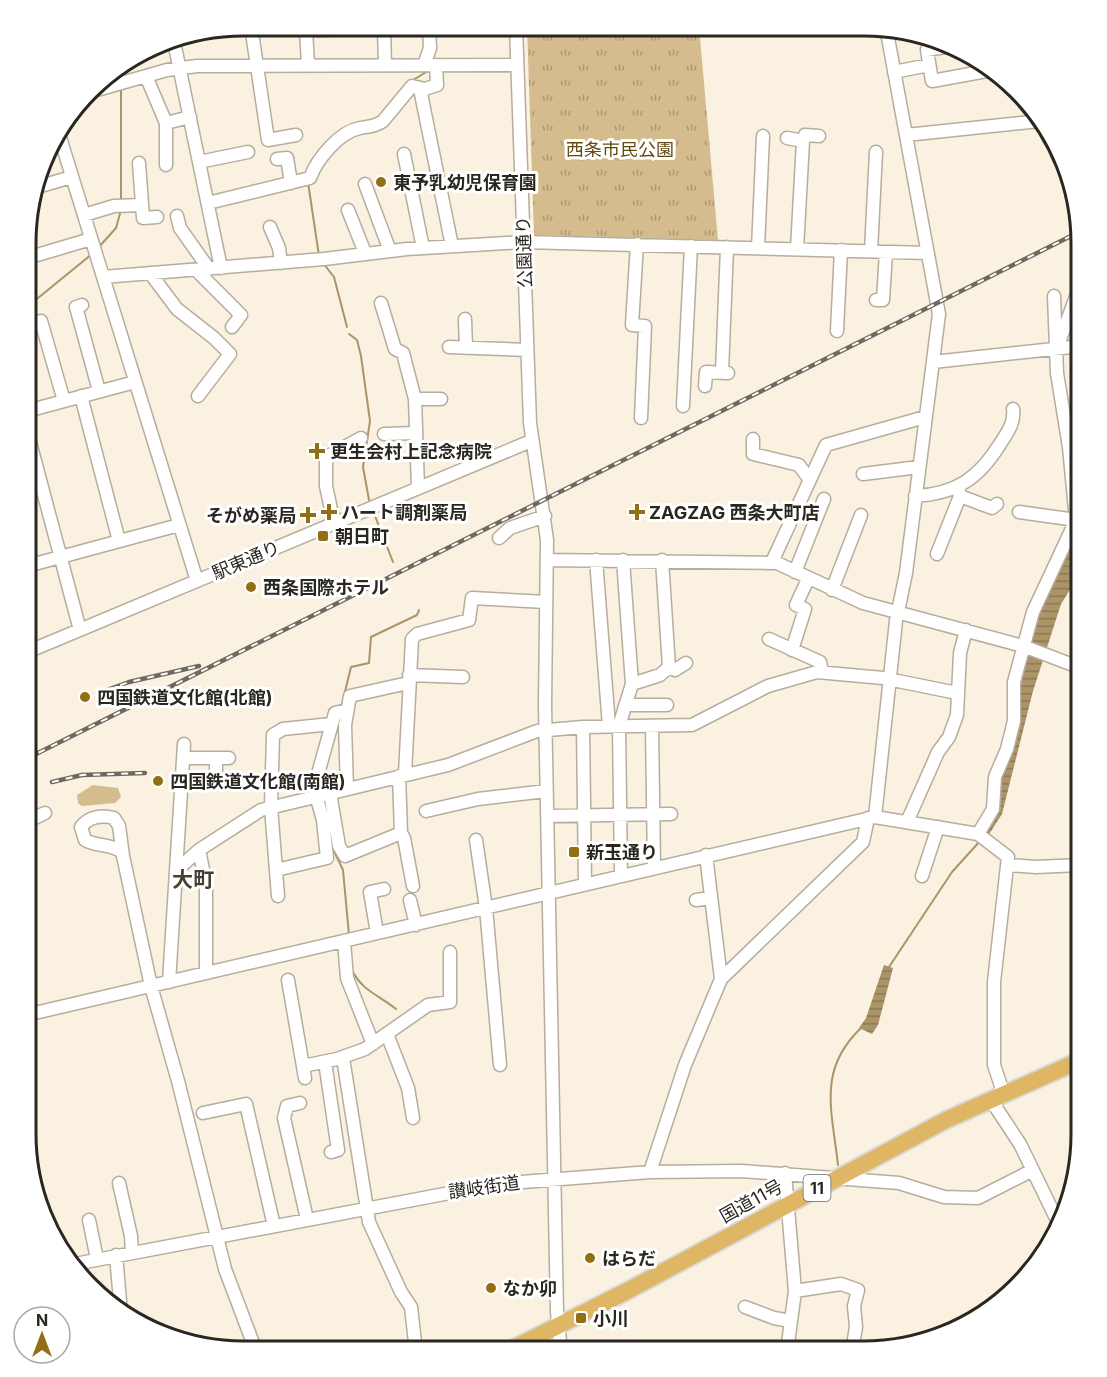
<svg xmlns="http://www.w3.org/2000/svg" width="1107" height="1377" viewBox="0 0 1107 1377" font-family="Inter,'Noto Sans JP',sans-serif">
  <defs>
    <pattern id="park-tufts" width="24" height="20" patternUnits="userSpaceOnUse" patternTransform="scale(1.5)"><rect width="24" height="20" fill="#d4bc8e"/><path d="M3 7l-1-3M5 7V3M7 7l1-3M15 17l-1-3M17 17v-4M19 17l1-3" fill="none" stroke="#ac9974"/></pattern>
    <pattern id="water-rules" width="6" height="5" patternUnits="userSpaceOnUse" patternTransform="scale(1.5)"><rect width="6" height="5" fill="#ab9467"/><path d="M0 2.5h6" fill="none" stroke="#8b7954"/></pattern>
  </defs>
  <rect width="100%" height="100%" fill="#faf1e1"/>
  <!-- grass -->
  <path fill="#d4bc8e" d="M93 785 118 788 121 797 115 803 82 806 78 803 77 795Z"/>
  <!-- park -->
  <path fill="url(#park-tufts)" d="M527 26 699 27 718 240 534 235Z"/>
  <!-- water -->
  <path fill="url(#water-rules)" d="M1080 526 1076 538 1081 539V572L1061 604 1033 691 1002 814 988 836 986 832 997 793 1037 613Z
    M884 965 893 968 878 1025 872 1034 859 1028 866 1018Z"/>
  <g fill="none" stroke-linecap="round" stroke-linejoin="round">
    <!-- stream -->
    <path stroke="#ab9467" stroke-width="2" d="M116 70 119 79
      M413 80 428 71
      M121 87V202
      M308 182 319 256
      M98 248 116 228 121 210
      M323 263 334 277 347 327
      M27 307 92 254
      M349 334 357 340 361 356 370 421 363 467 369 500
      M375 516 393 562
      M1079 539 1081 533
      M341 708 351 667 369 663 371 637 417 615 419 610
      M331 833 334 851 343 870 349 935
      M889 967 952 872 980 841
      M352 970C362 991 379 995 396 1009
      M838 1165C832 1110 817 1070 861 1028"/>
    <defs>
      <path id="minor" d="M251 26 268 140 296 135
        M516 26 530 423 547 540 545 705 557 1312 561 1351
        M384 28 385 65
        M173 37 221 268
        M945 47 927 50 932 81 992 70
        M308 65 306 30H328L337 26
        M424 65 430 48 429 26
        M894 72 929 65
        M146 76 166 123V165
        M420 89 452 246
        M90 92 167 70 197 66 517 65
        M166 123 190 117
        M58 131 197 581
        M906 135 1040 121
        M787 138 803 141
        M404 154 423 248
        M277 159 287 158 291 183
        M199 162 248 152
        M139 163 143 218 157 217
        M365 184 390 251
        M37 187 72 177
        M208 203 310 178C317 159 339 132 360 128 369 126 375 127 383 121L412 86 425 89 437 85 436 65
        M348 210 365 253
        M84 215 114 206 142 205
        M177 216 180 228 209 269
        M270 227 279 248 281 263
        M637 244 632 325 645 326 641 418
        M758 248 763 136
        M797 249 803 141 805 135 819 136
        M871 251 876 152
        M27 258 91 239
        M196 270 241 315 232 327
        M150 273 177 309 214 338 230 354 198 396
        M103 277 324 259 407 249 524 242 928 253
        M876 300H883L886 252
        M381 303 395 349 403 353 415 399 418 488
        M82 305 76 307 99 391
        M465 319 466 348
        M32 323 41 321 64 401
        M837 331 841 250
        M1059 342 1081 284
        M449 347 527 350
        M933 362 1081 346
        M722 372 727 247
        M705 386 706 372 728 373
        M81 396 119 541
        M415 399H441
        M683 406 691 246
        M27 411 135 382
        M27 431 80 630
        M384 434 416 433
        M753 439V454L799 465 809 479
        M863 474 919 467
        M915 496C956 494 979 478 1000 444 1007 433 1015 423 1013 409
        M960 496 992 508 997 504
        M1019 512 1076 520
        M334 523 326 486V457L361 438
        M499 538 510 528 545 516
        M937 554 960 496 958 486
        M547 560 777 563 863 603 1023 646 1081 668
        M596 560 609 726
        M662 560 669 667
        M772 562 826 445 925 417
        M27 566 179 525
        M795 572 824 499
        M832 590 861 515
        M769 639 820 662 822 672
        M792 650 805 609 796 605 808 579
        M27 652 531 441
        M409 675 463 677
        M632 684 660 675 669 667 675 670 686 663
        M625 705H667
        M652 726 654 867
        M583 727 585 884
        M184 758H229
        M216 758V779
        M405 774 412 639 417 634 469 620 472 598 546 602
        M347 789 345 725 350 696 408 683
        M330 793 339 846 345 856 401 833 399 776
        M426 811 478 799 546 791
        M547 816 671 814
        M875 817 896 621 906 573 939 314 886 27
        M26 822 45 813
        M907 822 938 752 949 737 957 715 960 653 966 630
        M401 833 404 838 413 886
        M978 834 993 809 995 777 1007 749 1014 721V682L1033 612 1076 520 1069 447 1057 373 1054 296
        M476 840 486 908 500 1065
        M199 850 206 884V973
        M122 852C110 843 97 847 85 840L81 827C89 816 102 815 114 818L119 826 123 856 151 986 178 1081 225 1269 256 1351
        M706 855 721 979
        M1009 865 1036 867 1080 865
        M178 869 199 850 261 810 448 765 537 731 583 727 692 725 768 686 817 672 883 678 957 693
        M276 870 327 858 323 820 314 788 335 713 347 710
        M621 875 619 726 632 684 623 560
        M922 876 938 827
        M278 896 271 807 273 735 283 729 331 724
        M410 900 416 925
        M696 900 711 898
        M377 933 370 892 384 889
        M344 941 347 978 373 1044
        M288 980 305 1078
        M169 982 184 744
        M26 1015 875 817 978 834 1008 857 994 982V1065L1004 1095
        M387 1034 408 1088 413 1118
        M343 1058 369 1222 401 1292 411 1307 416 1351
        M325 1062 338 1150 331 1152
        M303 1066 337 1059 365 1049 428 1005 450 1002V952
        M991 1100 1020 1144 1057 1220
        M300 1103 287 1106 284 1118 307 1219
        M203 1113 246 1104 274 1226
        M650 1172 685 1065 721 979 863 842 868 818
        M785 1173 795 1291 787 1351
        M119 1183 131 1236 132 1252
        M89 1220 97 1259
        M116 1255 121 1313
        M75 1264 497 1184 650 1172 742 1171 899 1183 944 1197 978 1198 1031 1171
        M795 1291 841 1284 858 1290 854 1306 856 1327 852 1351
        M745 1307 774 1318 791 1321"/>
      <path id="highway" d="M508 1351 631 1289 946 1120 1081 1060"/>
    </defs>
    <!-- minor casing -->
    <use href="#minor" stroke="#b5ad9e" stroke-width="15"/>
    <!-- highway casing -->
    <use href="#highway" stroke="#d9d8d7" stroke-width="20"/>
    <!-- minor -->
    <use href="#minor" stroke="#fff" stroke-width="12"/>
    <!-- highway -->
    <use href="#highway" stroke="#dfb663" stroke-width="16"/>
    <defs>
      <path id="rail" d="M107 690 129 682 199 666
        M26 759 1079 232
        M52 782 82 775 145 773"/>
    </defs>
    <!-- rail casing -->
    <use href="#rail" stroke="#6e6960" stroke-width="4.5"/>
    <!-- rail -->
    <use href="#rail" stroke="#fff" stroke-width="2" stroke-dasharray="7" stroke-linecap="butt"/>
  </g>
  <!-- markers -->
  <g fill="#926e15" stroke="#fff" stroke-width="2">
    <circle cx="381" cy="182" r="6"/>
    <path d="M314 442h6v6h6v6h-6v6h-6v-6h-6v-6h6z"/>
    <path d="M326 503h6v6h6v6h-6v6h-6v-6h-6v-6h6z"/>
    <path d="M634 503h6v6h6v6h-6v6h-6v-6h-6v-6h6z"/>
    <path d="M305 506h6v6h6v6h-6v6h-6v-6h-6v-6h6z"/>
    <rect x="317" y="530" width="12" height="12" rx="3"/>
    <circle cx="251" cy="587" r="6"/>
    <circle cx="85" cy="697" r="6"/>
    <circle cx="158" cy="781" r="6"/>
    <rect x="568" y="846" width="12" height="12" rx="3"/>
    <circle cx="590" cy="1258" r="6"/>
    <circle cx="491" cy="1288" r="6"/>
    <rect x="575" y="1312" width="12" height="12" rx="3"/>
  </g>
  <g text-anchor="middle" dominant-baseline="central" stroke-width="6" stroke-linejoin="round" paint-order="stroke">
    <!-- shield labels -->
    <rect fill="#fff" stroke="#6a6864" stroke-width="1.5" x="803.5" y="1175" width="27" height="26" rx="4.5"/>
    <g font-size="16" font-weight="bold" fill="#2a2721">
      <text x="817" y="1188">11</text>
    </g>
    <!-- park labels -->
    <g font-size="18" fill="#634a13" stroke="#fff">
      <text x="620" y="149">西条市民公園</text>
    </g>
    <!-- poi labels -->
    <g font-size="18" font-weight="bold" fill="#2a2721" stroke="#fff" text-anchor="start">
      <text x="393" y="182">東予乳幼児保育園</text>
      <text x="330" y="451">更生会村上記念病院</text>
      <text x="341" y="512">ハート調剤薬局</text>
      <text x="649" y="512">ZAGZAG 西条大町店</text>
      <text x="296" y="515" text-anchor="end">そがめ薬局</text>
      <text x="335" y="536">朝日町</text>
      <text x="263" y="587">西条国際ホテル</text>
      <text x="97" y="697">四国鉄道文化館(北館)</text>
      <text x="170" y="781">四国鉄道文化館(南館)</text>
      <text x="586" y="852">新玉通り</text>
      <text x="602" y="1258">はらだ</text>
      <text x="503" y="1288">なか卯</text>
      <text x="593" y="1318">小川</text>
    </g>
    <!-- street labels -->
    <g font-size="18" fill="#2a2721" stroke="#fff">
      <text transform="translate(524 252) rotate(-92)">公園通り</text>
      <text transform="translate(246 560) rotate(-23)">駅東通り</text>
      <text transform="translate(484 1187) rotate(-8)">讃岐街道</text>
      <text transform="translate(751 1201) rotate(-29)">国道11号</text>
    </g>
    <!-- quarter labels -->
    <g font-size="21" font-weight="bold" fill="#463f32" stroke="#fff">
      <text x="193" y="879">大町</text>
    </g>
  </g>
  <!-- crop -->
  <path d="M0 0H1107V1377H0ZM243 36H864A207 207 0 0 1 1071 243V1134A207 207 0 0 1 864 1341H243A207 207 0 0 1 36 1134V243A207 207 0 0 1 243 36Z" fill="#fff" fill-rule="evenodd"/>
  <path fill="none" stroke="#2a2721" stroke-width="3" d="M243 36H864A207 207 0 0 1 1071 243V1134A207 207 0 0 1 864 1341H243A207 207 0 0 1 36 1134V243A207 207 0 0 1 243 36Z"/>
  <!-- north arrow -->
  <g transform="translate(42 1335)"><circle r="28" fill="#ffffff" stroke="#aaa9a6" stroke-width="1.5"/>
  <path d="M0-4.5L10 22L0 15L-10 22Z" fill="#926e15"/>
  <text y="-9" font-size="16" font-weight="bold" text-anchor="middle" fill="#2a2721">N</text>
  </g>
</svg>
